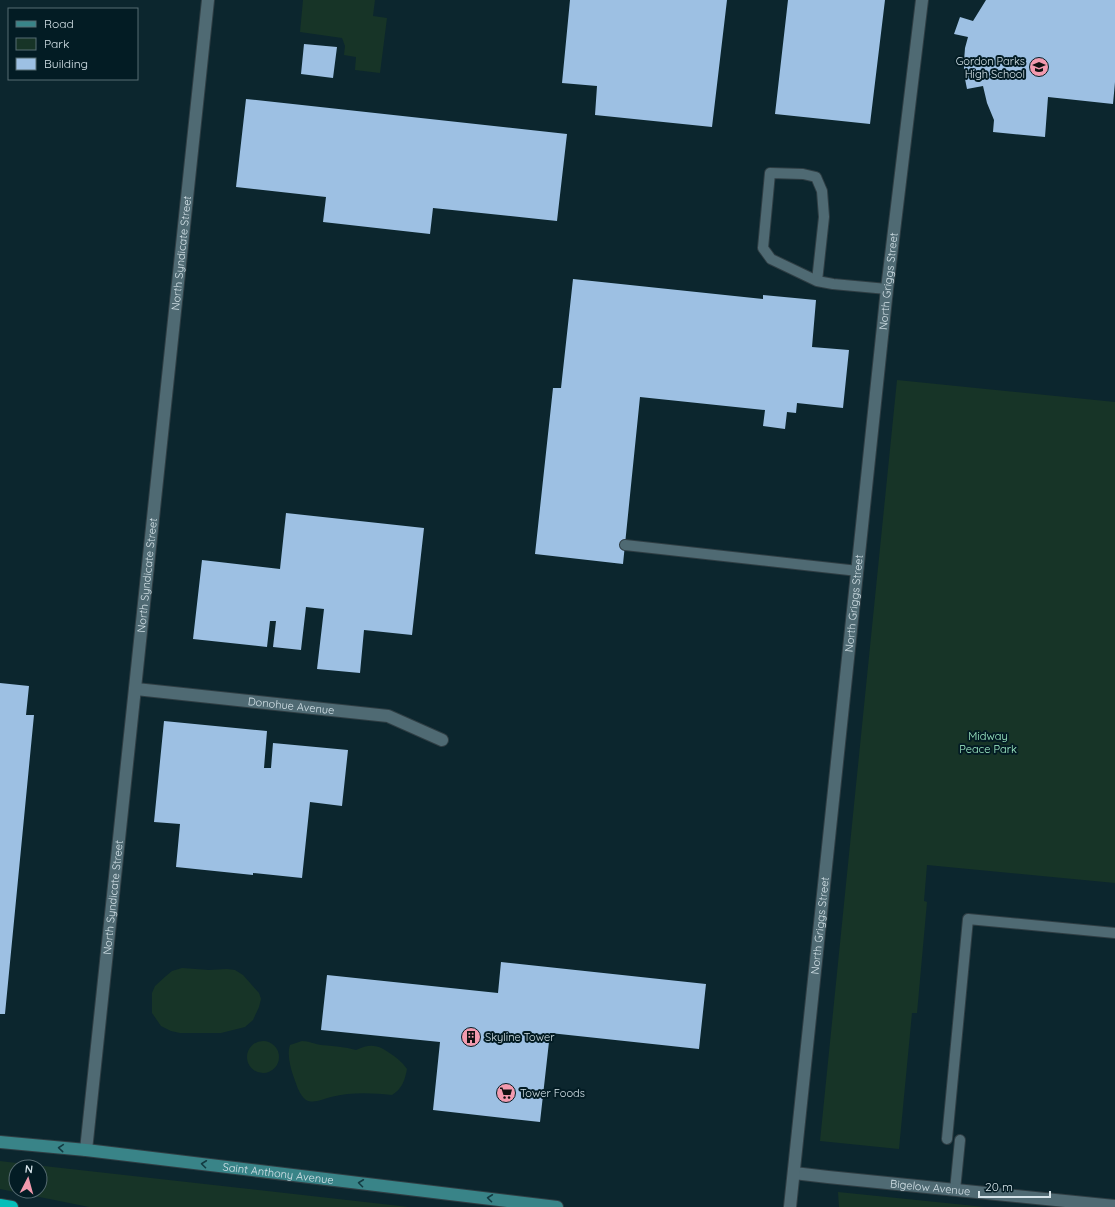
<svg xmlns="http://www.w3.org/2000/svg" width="1115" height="1207" viewBox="0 0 1115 1207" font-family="Quicksand,sans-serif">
  <rect width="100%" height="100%" fill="#0c262e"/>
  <!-- green -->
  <path fill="#173427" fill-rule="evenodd" d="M303 0H375L373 16 387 18 380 73 355 70 356 57 344 55 345 46 342 38 300 32Z
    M897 380 1115 402V883L927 865 924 901 927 902 917 1013H912L899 1149 820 1141Z
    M182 968 209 970 227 969 235 970 243 975 259 993 261 999 259 1007 253 1020 245 1027 221 1033H180L171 1031 161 1026 152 1013V993L155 986 166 976 172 971Z
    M302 1041C309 1041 314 1044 321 1045 333 1046 345 1047 356 1050 369 1044 377 1044 388 1052 396 1057 402 1062 407 1069 405 1080 402 1089 392 1095 372 1093 351 1092 331 1097 323 1099 314 1104 306 1100 299 1095 296 1083 293 1075 290 1066 287 1054 290 1045Z
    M247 1057a16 16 0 1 1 32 0a16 16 0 1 1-32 0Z
    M0 1161 8 1162 409 1207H89L0 1189ZM16 1167H40V1191H16Z
    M838 1192 985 1207H839Z"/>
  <!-- building -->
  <path fill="#9dc0e3" d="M570 0H727L712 127 595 115 597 86 562 83Z
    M788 0H885L870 124 775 114Z
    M986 0H1115V82L1113 104 1048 97 1045 137 993 132 994 120 987 103 983 86 967 89 964 74V61L965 48 968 37 954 34 960 17 973 21Z
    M304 44 337 47 333 78 301 74Z
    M246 99 567 134 557 221 433 208 430 234 323 222 326 197 236 187Z
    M573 279 763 299V295L816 300 812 347 849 350 843 408 797 403 796 413 787 412 785 429 763 426 765 410 640 397 623 564 535 554 553 388H561Z
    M286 513 424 528 412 635 364 630 360 673 317 669 324 609 306 607 301 650 273 647 276 621H270L267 647 193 639 202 560 280 569Z
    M0 683 29 686 26 715H34L5 1014H0Z
    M164 721 267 731 264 768H271L273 743 348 750 342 806 310 802 302 878 253 873V875L176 867 180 824 154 822Z
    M501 962 706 984 699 1049 550 1033 540 1122 433 1110 440 1042 321 1030 327 975 498 993Z"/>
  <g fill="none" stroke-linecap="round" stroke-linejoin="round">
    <defs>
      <path id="lane" d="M817 281 824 217 822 191 816 177 803 174 770 173 763 248 771 259 817 281 833 284 887 289
        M625 545 858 571
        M947 1139 968 919 1115 933
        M955 1190 960 1140"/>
      <g id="street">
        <path id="s1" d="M136 689 388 716 442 740"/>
        <path id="s2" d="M86 1150 208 0"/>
        <path id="s3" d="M794 1173 828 1177 1115 1206"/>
        <path id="s4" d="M790 1207 887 289 922 0"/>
      </g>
      <g id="secondary">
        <path id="s5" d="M0 1142 86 1150 557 1207"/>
      </g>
      <path id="highway" d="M0 1205 12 1207"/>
    </defs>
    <!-- lane casing -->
    <use href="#lane" stroke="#2f3e44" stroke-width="12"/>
    <!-- street casing -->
    <use href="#street" stroke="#2f3e44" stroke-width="14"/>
    <!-- secondary casing -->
    <use href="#secondary" stroke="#2f3e44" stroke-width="14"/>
    <!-- highway casing -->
    <use href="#highway" stroke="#2f3e44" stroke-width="14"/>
    <!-- lane -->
    <use href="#lane" stroke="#4f6a73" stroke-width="10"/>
    <!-- street -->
    <use href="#street" stroke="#4f6a73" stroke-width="12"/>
    <!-- secondary -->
    <use href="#secondary" stroke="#398488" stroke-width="12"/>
    <!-- highway -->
    <use href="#highway" stroke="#05bfb9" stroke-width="12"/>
  </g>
  <!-- one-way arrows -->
  <defs><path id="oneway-chevron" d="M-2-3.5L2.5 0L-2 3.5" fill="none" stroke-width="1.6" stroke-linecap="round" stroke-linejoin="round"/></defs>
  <g stroke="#133b42">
    <use href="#oneway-chevron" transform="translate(61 1148) rotate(-175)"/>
    <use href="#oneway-chevron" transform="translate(204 1164) rotate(-173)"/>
    <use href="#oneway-chevron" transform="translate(361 1183) rotate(-173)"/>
    <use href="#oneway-chevron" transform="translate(490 1198) rotate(-173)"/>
  </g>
  <!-- icons -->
  <defs>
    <symbol id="school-disc" viewBox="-11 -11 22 22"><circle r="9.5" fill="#f29aae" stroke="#031c24"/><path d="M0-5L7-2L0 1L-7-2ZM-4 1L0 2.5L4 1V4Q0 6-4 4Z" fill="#111"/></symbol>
    <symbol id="building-disc" viewBox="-11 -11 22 22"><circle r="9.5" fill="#f29aae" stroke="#031c24"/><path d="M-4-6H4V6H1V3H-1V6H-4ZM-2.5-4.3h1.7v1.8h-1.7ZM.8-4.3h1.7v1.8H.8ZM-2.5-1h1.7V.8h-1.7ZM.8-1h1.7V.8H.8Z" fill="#111"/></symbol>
    <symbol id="supermarket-disc" viewBox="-11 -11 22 22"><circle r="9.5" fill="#f29aae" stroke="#031c24"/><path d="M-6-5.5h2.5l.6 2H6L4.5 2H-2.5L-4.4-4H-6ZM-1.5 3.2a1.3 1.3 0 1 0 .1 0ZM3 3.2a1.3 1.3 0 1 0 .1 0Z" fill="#111"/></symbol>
  </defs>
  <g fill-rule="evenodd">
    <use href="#school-disc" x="1028" y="56" width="22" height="22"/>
    <use href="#building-disc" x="460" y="1026" width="22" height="22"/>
    <use href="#supermarket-disc" x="495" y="1082" width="22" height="22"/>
  </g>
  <g text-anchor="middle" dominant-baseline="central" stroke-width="4" stroke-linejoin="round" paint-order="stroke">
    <!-- poi labels -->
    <g font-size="11" fill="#d5e3e9" stroke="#031c24" text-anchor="start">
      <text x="1025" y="61" text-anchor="end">Gordon Parks<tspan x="1025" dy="13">High School</tspan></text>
      <text x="485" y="1037">Skyline Tower</text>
      <text x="520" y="1093">Tower Foods</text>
    </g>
    <!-- street labels -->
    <g font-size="11" fill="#d5e3e9" stroke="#031c24">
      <text stroke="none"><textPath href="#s2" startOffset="902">North Syndicate Street</textPath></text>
      <text stroke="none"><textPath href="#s4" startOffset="931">North Griggs Street</textPath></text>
      <text stroke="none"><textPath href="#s2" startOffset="578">North Syndicate Street</textPath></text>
      <text stroke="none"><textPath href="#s4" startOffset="607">North Griggs Street</textPath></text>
      <text stroke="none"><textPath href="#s1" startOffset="156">Donohue Avenue</textPath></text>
      <text stroke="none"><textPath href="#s2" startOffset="254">North Syndicate Street</textPath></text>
      <text stroke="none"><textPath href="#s4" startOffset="283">North Griggs Street</textPath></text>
      <text stroke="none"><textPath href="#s5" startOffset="280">Saint Anthony Avenue</textPath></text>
      <text stroke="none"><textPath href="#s3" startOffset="137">Bigelow Avenue</textPath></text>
    </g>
    <!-- park labels -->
    <g font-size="11" fill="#a6f4cd" stroke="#031c24">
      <text x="988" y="736">Midway<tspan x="988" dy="13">Peace Park</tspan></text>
    </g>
  </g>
  <!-- legend -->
  <rect x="8" y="8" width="130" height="72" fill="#031c24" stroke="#576c73"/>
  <rect x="16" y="21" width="20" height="6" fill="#398488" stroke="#576c73"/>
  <text x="44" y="28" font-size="12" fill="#d5e3e9">Road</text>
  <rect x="16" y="38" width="20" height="12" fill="#173427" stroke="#576c73"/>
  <text x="44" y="48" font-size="12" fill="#d5e3e9">Park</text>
  <rect x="16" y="58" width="20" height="12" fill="#9dc0e3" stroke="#576c73"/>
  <text x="44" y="68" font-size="12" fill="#d5e3e9">Building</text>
  <!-- north arrow -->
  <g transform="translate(28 1179) rotate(6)"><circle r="19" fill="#031c24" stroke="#576c73"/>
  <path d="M0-3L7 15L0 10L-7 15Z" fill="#f29aae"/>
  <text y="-6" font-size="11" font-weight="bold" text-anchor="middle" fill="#d5e3e9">N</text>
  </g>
  <!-- scale -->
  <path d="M979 1191v6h71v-6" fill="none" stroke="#d5e3e9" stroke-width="2"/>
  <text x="985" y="1191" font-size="12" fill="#d5e3e9" stroke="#031c24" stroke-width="3" paint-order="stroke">20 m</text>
</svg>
